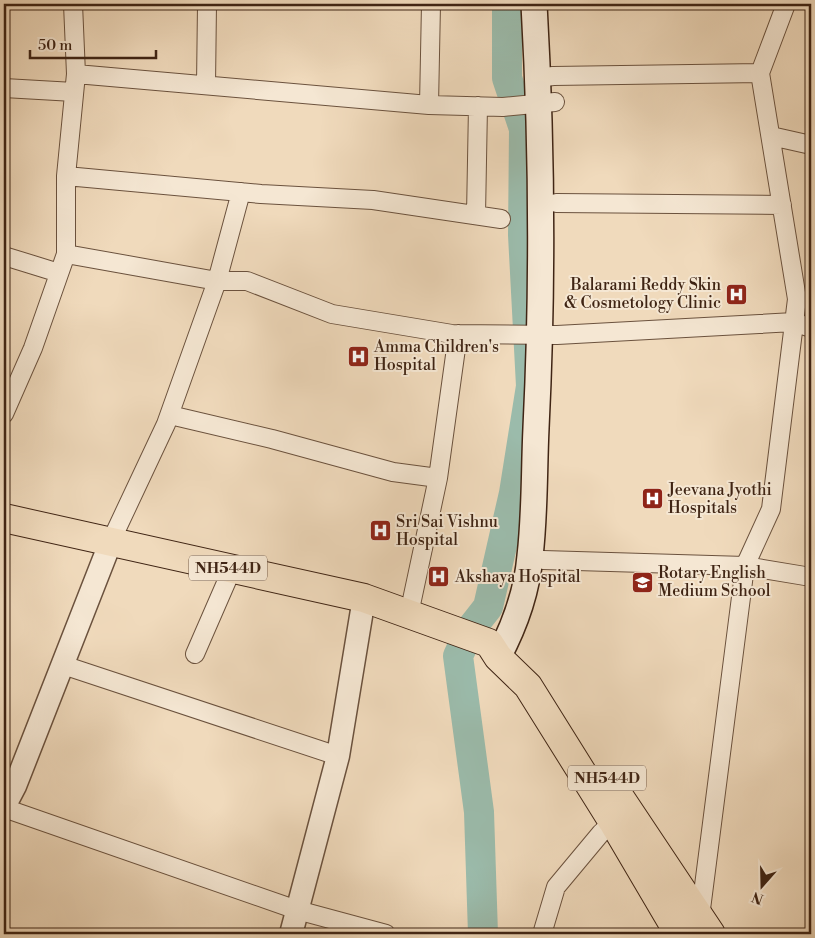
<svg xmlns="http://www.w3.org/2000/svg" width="815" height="938" viewBox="0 0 815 938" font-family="'Libre Bodoni',serif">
  <rect width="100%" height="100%" fill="#f0dabc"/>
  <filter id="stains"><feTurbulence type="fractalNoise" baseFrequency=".004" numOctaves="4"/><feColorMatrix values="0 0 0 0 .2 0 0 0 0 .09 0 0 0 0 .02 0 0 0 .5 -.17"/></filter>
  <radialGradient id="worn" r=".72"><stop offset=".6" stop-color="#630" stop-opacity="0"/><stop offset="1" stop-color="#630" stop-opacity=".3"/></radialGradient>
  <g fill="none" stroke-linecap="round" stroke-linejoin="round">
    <!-- river -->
    <path stroke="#9bbbab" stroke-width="30" d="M483 934 479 812 458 656 470 630 488 607 514 493 531 386 523 235 524 129 507 78V4"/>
    <defs>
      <path id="minor" d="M73 4 76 74 429 105 503 107 555 102
        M76 74 66 176 261 194 373 200 501 219
        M538 78 553 76 760 73
        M206 85 207 4
        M4 88 74 92
        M429 105 431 4
        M771 136 811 145
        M66 176V254L217 281 241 192
        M556 203 782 205
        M476 215 478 106
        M4 256 59 273
        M4 414 33 348 66 254
        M170 415 272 439 393 472 438 478 458 334
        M111 541 166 424 217 281H247L332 314 452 334 557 335 794 322 811 328
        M543 560 745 566 811 577
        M409 614 438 478
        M195 654 232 569
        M63 665 338 756
        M4 808 297 910 386 934
        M700 917 745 566 771 509 797 299 760 73 786 4
        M542 934 556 887 601 833 613 822"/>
      <path id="tertiary" d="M4 807 15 786 111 541
        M291 934 338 756 364 598"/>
      <path id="secondary" d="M498 657C514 627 527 591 530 556 535 514 534 470 536 428 543 286 542 145 534 4"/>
      <path id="trunk" d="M4 518 364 598 489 643 498 657 528 686 613 822 679 934
        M613 787 711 934"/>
    </defs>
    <!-- minor casing -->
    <use href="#minor" stroke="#6b523e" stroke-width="20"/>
    <!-- tertiary casing -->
    <use href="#tertiary" stroke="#6b523e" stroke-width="25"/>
    <!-- secondary casing -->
    <use href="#secondary" stroke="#3f2414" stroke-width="28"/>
    <!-- trunk casing -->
    <use href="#trunk" stroke="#3f2414" stroke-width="30"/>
    <!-- minor -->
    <use href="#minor" stroke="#f5e7d3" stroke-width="18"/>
    <!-- tertiary -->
    <use href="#tertiary" stroke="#f5e7d3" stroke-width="22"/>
    <!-- secondary -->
    <use href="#secondary" stroke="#f5e7d3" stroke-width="25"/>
    <!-- trunk -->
    <use href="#trunk" stroke="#f0dabc" stroke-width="28"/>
  </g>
  <!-- icons -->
  <defs>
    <symbol id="hospital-square" viewBox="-11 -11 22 22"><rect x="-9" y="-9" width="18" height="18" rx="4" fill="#8f2418" stroke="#f5e7d3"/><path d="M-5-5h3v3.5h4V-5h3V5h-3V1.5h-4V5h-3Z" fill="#fff"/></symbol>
    <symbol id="school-square" viewBox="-11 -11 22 22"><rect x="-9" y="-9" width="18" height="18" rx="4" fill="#8f2418" stroke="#f5e7d3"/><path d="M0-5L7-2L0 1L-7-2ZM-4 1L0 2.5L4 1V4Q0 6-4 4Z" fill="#fff"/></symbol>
  </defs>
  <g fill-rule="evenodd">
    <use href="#hospital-square" x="724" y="282" width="25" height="25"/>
    <use href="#hospital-square" x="346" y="344" width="25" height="25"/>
    <use href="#hospital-square" x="640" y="486" width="25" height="25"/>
    <use href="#hospital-square" x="368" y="518" width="25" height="25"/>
    <use href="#hospital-square" x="426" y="564" width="25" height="25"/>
    <use href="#school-square" x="630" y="570" width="25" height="25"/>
  </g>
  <g text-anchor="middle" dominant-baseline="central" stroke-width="4" stroke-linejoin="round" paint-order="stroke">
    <!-- shield labels -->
    <g fill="#f5e7d3" stroke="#765e4d" stroke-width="1">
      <rect x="189" y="555.5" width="78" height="25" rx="4"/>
      <rect x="568" y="765.5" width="78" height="25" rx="4"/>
    </g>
    <g font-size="15" font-weight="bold" fill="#3f2414">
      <text x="228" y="568">NH544D</text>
      <text x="607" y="778">NH544D</text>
    </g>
    <!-- poi labels -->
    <g font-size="16" fill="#3f2414" stroke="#f5e7d3" text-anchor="start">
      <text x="721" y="285" text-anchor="end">Balarami Reddy Skin<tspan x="721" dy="18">&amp; Cosmetology Clinic</tspan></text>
      <text x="374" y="347">Amma Children's<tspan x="374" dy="18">Hospital</tspan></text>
      <text x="668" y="490">Jeevana Jyothi<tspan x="668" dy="18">Hospitals</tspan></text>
      <text x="396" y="522">Sri Sai Vishnu<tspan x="396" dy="18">Hospital</tspan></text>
      <text x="658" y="573">Rotary English<tspan x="658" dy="18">Medium School</tspan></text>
      <text x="455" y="577">Akshaya Hospital</text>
    </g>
  </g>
  <!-- margin -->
  <rect width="815" height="938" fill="none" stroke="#f0dabc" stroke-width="20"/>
  <rect x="5" y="5" width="805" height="928" fill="none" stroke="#3f2414" stroke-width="2.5"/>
  <rect x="10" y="10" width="795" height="918" fill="none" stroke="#3f2414"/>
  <!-- north arrow -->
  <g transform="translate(762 886) rotate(200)" stroke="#f5e7d3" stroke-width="4" paint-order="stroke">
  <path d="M0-4L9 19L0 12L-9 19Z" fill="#3f2414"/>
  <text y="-8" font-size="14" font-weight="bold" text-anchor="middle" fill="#3f2414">N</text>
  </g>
  <!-- scale -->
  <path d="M30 50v8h126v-8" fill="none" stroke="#3f2414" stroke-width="2.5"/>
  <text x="38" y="50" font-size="15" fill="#3f2414" stroke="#f5e7d3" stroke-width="4" paint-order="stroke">50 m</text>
  <rect width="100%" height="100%" filter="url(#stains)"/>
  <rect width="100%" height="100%" fill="url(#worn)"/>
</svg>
